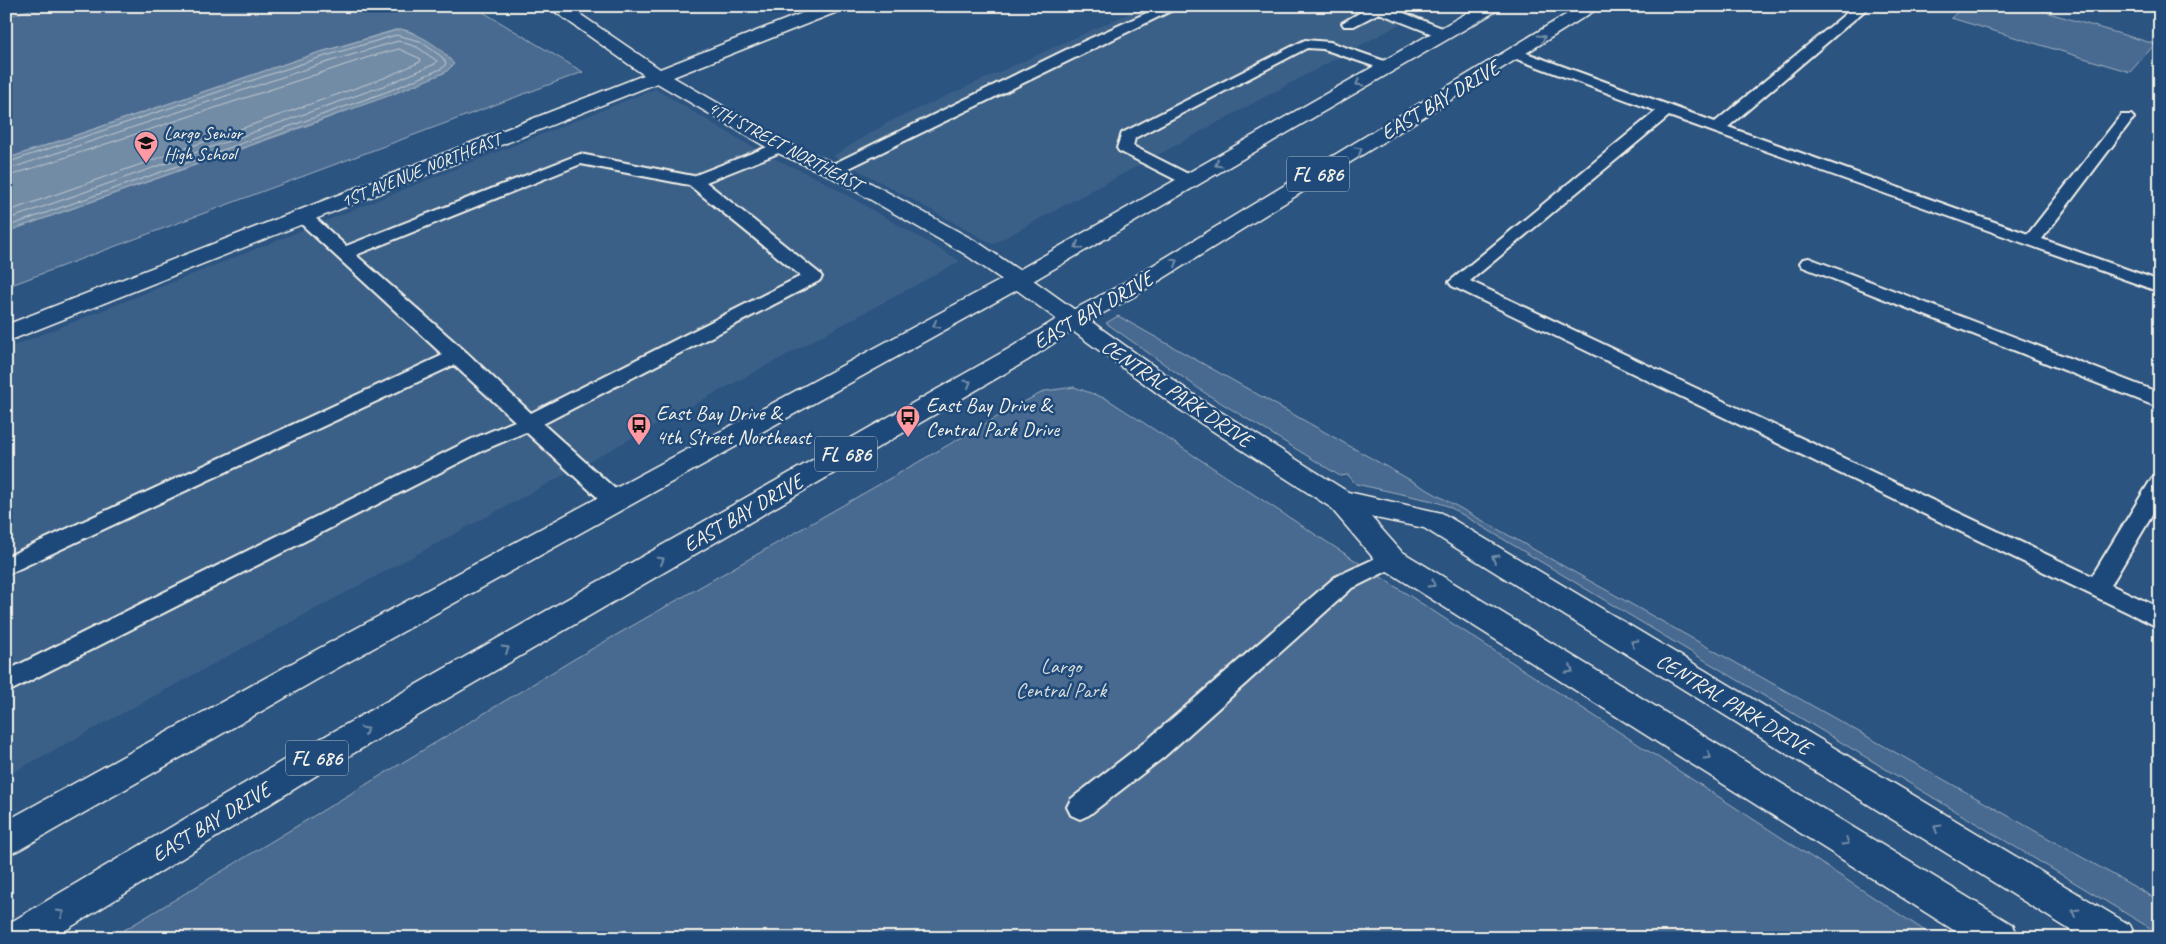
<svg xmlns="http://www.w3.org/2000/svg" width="2166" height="944" viewBox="0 0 2166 944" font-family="Caveat,sans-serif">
  <rect width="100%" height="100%" fill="#2c5481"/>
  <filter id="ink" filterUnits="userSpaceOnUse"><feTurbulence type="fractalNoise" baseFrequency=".02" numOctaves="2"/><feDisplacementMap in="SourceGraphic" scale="10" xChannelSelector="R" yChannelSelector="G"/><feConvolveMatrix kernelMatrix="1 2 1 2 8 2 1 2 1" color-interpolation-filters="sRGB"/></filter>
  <g filter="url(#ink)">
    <!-- built -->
    <path fill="#3b6088" d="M1145 6H1433L993 244 833 156 887 123Z
      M655 89 764 154 819 179 960 261 6 776V349Z"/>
    <!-- green -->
    <path fill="#496b90" stroke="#9eaebc" d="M42 6H473L583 72 6 287V232L320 121 446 72C433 54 421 26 395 30L317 53 6 159V17Z
      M1964 6H2025L2155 44 2130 72 1951 18Z
      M1118 316 2160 901V934L1448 506 1433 501 1356 484 1348 475 1340 476 1205 393 1106 323Z
      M1074 387 1107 399 1936 938H111L576 658 1018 405 1045 391Z"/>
    <!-- water -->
    <path fill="#738ca6" stroke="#a7b4c0" d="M401 29C423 36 440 46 454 64L446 72 391 95 6 232V159L317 53Z"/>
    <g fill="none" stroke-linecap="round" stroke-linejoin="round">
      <!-- shore -->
      <path stroke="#c0c9ce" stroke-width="1" d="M6 163 319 58 396 35 420 41 442 57 446 63 443 68 389 91 6 227
        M6 170 321 64 398 41 417 47 437 61 435 64 386 85 6 220
        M6 177 369 57 399 49 421 59 420 62 384 78 6 212"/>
      <defs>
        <path id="lane" d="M1162 6H1181L839 173 833 175 825 170 827 167 1080 43Z
          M1371 6H1386L1450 31 1452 34 1445 38 1440 37 1379 13 1354 26H1344L1342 23Z
          M1855 6H1870L1728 127 2028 234 2121 115H2131L2134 118 2131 121 2042 239 2160 281V292L1669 116 1470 281 2092 576 2152 478 2160 476V502L2111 585 2160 608V628L1452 286 1449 282 1656 111 1511 57 1509 54 1511 51H1521L1715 122Z
          M1305 40 1330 42 1393 64 1395 67 1388 71 1323 49 1307 48 1135 138 1133 146 1196 178 1198 181 1196 184H1184L1119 151 1117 148 1122 133Z
          M780 142 788 147 786 150 706 182 819 273 822 277 819 281 543 424 623 496 626 501 623 506 615 509 607 506 526 432 486 449 6 693V671L472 439 515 421 454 365 6 575V557L443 355 298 221 296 217 298 213H310L346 246 580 154 693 176ZM581 164 689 185 801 276 531 413 465 351 356 255Z
          M1809 258 2160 393V408L1803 267 1800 263 1803 259Z
          M1391 551 1399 553 1402 559 1399 565 1351 589 1164 757 1089 815 1080 819 1071 815 1067 807 1071 799 1146 741 1335 577Z"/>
        <path id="street" d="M547 6H568L660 69 820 6H845L842 10 673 77 787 143 840 166 979 243 1026 275 1030 280 1026 285 1018 287 1010 285 963 253 826 174 773 151 657 83 6 342V325L644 75Z"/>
        <path id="secondary" d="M1018 273 1026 275 1197 397 1348 492 1442 513 2130 925 2136 938H2083L1424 528 1371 517 1401 551 2013 925 2019 938H1966L1381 567 1330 507 1179 409 1010 285 1006 280 1010 275Z"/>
        <path id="primary" d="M1479 6H1501L1498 10 1026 285 316 680 19 850 6 855V821L294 662 1010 275Z
          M1580 6H1602L1133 297 1081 325 1028 360 330 767 53 938H6V925L306 747 1010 348 1063 315 1117 287Z"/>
      </defs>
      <!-- lane casing -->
      <use href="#lane" stroke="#f4f1e8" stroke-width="4"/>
      <!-- street casing -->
      <use href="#street" stroke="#f4f1e8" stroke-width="3"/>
      <!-- secondary casing -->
      <use href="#secondary" stroke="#f4f1e8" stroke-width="3"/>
      <!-- primary casing -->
      <use href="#primary" stroke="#f4f1e8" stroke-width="3"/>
      <!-- lane -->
      <use href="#lane" fill="#1f4a7a" fill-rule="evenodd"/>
      <!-- street -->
      <use href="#street" fill="#1f4a7a" fill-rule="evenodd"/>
      <!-- secondary -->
      <use href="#secondary" fill="#1f4a7a" fill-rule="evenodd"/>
      <!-- primary -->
      <use href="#primary" fill="#1f4a7a" fill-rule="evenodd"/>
    </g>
    <!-- one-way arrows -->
    <defs><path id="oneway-chevron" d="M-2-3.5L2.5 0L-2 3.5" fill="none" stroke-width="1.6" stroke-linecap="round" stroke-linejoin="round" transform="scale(1.25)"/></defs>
    <g stroke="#748da6">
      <use href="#oneway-chevron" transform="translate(1542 38) rotate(-32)"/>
      <use href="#oneway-chevron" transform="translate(1359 83) rotate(150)"/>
      <use href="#oneway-chevron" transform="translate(1359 150) rotate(-31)"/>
      <use href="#oneway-chevron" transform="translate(1218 164) rotate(150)"/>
      <use href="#oneway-chevron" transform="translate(1078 246) rotate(150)"/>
      <use href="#oneway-chevron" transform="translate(1175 262) rotate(-31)"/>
      <use href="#oneway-chevron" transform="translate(936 325) rotate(151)"/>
      <use href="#oneway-chevron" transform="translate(968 383) rotate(-30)"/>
      <use href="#oneway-chevron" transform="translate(1495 558) rotate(-149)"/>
      <use href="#oneway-chevron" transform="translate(661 560) rotate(-30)"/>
      <use href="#oneway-chevron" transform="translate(1432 584) rotate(32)"/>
      <use href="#oneway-chevron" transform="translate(1634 643) rotate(-149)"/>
      <use href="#oneway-chevron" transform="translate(506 649) rotate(-30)"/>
      <use href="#oneway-chevron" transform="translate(1570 670) rotate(32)"/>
      <use href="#oneway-chevron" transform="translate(365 730) rotate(-30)"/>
      <use href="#oneway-chevron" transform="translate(1708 756) rotate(32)"/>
      <use href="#oneway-chevron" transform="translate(1937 828) rotate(-149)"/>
      <use href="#oneway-chevron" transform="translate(1846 842) rotate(32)"/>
      <use href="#oneway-chevron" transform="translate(2075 912) rotate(-149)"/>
      <use href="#oneway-chevron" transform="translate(61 913) rotate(-31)"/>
    </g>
  </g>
  <!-- icons -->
  <defs>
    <symbol id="school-pin" viewBox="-11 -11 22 30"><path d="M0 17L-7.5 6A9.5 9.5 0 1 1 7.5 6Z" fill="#ff9aa2" stroke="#1f4a7a"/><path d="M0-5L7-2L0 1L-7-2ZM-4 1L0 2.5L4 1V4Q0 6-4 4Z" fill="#111"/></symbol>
    <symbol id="bus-pin" viewBox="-11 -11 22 30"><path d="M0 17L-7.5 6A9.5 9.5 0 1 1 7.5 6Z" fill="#ff9aa2" stroke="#1f4a7a"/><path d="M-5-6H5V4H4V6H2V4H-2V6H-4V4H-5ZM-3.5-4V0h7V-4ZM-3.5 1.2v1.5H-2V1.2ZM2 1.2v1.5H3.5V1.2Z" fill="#111"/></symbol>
  </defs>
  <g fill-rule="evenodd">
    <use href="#school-pin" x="132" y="129" width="28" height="38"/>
    <use href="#bus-pin" x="894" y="403" width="28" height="38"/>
    <use href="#bus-pin" x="625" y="411" width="28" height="38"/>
  </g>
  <g text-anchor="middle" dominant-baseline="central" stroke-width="5" stroke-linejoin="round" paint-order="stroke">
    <!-- far-poi labels -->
    <g font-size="18" fill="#f4f1e8" stroke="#1f4a7a" text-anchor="start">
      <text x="164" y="133">Largo Senior<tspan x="164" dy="21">High School</tspan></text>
    </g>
    <!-- far-street labels -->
    <g font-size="18" fill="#f4f1e8" stroke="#1f4a7a">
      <text transform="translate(785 146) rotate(28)">4TH STREET NORTHEAST</text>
      <text transform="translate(421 170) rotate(-22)">1ST AVENUE NORTHEAST</text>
    </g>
    <!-- shield labels -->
    <g fill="#1f4a7a" stroke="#b4bfc7" stroke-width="1">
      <rect x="1287" y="156.5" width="62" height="35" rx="4"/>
      <rect x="815" y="436.5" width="62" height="35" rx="4"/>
      <rect x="286" y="740.5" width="62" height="35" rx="4"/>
    </g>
    <g font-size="20" font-weight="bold" fill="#f4f1e8">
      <text x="1318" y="174">FL 686</text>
      <text x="846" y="454">FL 686</text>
      <text x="317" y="758">FL 686</text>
    </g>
    <!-- street labels -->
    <g font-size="21" fill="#f4f1e8" stroke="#1f4a7a">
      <text transform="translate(1440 100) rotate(-31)">EAST BAY DRIVE</text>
      <text transform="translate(1093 310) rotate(-30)">EAST BAY DRIVE</text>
      <text transform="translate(1177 393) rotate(34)">CENTRAL PARK DRIVE</text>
      <text transform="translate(743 513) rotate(-30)">EAST BAY DRIVE</text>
      <text transform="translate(1734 704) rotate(31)">CENTRAL PARK DRIVE</text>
      <text transform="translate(211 822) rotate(-31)">EAST BAY DRIVE</text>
    </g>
    <!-- poi labels -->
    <g font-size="21" fill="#f4f1e8" stroke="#1f4a7a" text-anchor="start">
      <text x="926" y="405">East Bay Drive &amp;<tspan x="926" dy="24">Central Park Drive</tspan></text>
      <text x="656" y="413">East Bay Drive &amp;<tspan x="656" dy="24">4th Street Northeast</tspan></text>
    </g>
    <!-- park labels -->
    <g font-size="21" fill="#dadddb" stroke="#1f4a7a">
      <text x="1061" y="666">Largo<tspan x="1061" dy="24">Central Park</tspan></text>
    </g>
  </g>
  <!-- margin -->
  <rect width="2166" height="944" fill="none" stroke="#1f4a7a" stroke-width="25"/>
  <rect x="12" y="12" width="2141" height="919" fill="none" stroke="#f4f1e8" stroke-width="2" filter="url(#ink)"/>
</svg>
